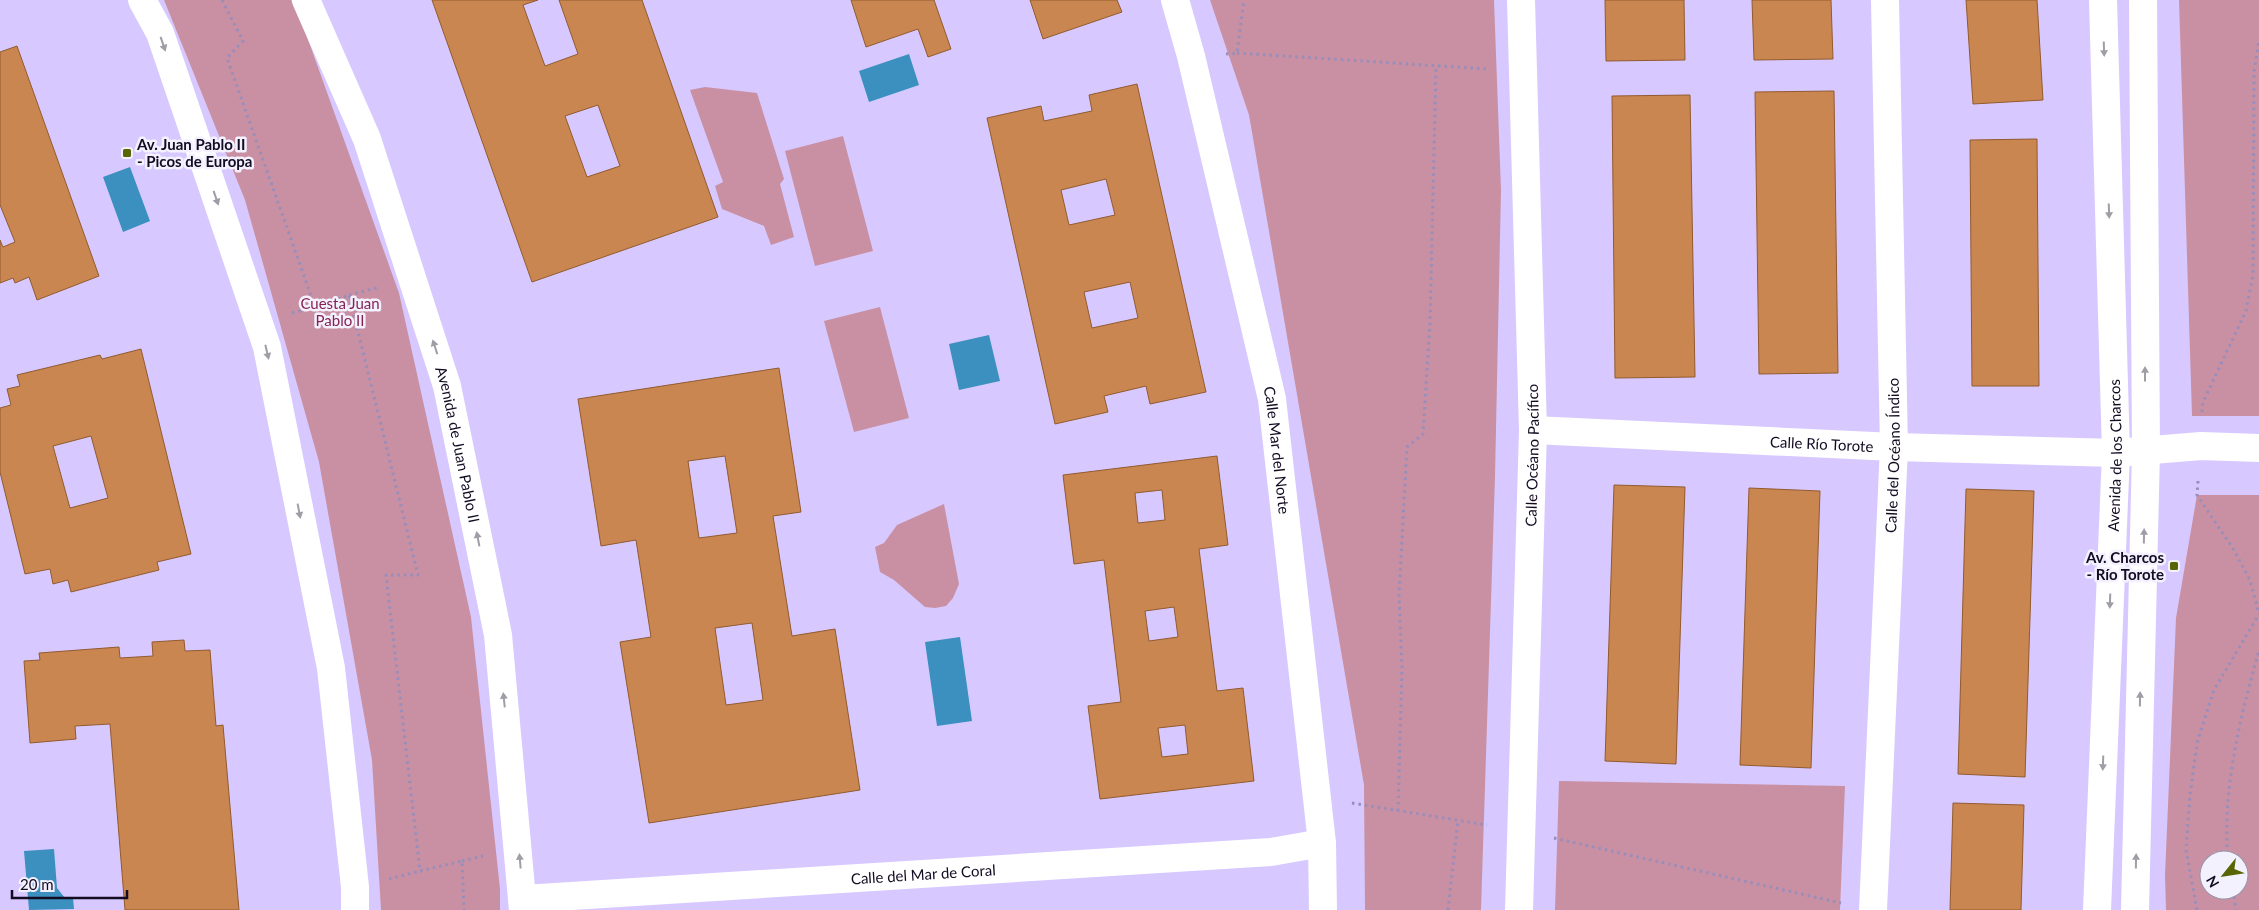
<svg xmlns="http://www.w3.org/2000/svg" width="2259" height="910" viewBox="0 0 2259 910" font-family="Lato,sans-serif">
  <rect width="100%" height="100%" fill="#d7c9ff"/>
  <!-- green -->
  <path fill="#c990a3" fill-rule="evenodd" d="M164 0H291L305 31 399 293 471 617 500 889V910H381L372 760 319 462 245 200Z
    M1210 0H1494L1501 190 1495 477 1481 910H1365L1364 785 1249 115Z
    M2179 0H2259V416H2192Z
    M705 87 757 93 784 179 780 184 794 237 771 245 764 226 722 209 715 186 723 182 690 90Z
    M843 136 873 251 815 266 785 151Z
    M880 307 909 418 854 432 824 321Z
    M2197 495H2259V910H2166L2165 875 2176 618ZM2209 860H2239V890H2209Z
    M944 504 959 584 953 598 946 606 935 608 925 607 894 580 880 572 875 547 884 543 897 525Z
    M1559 781 1845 786 1840 910H1555Z"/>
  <!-- water -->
  <path fill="#3b90c0" d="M909 54 919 85 869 102 859 71Z
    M130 167 150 221 123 232 103 177Z
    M989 335 1000 381 959 390 949 344Z
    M960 637 972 721 937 726 925 642Z
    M54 849 57 888 65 898H73L74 909 29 910 24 851Z"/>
  <!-- building -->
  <path fill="#ca8651" stroke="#925a2e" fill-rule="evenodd" d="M432 0H538L523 5 545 66 578 54 559 0H642L718 217 532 282ZM598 105 620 166 587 177 565 116Z
    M851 0H934L951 49 928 57 918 29 866 47Z
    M1030 0H1117L1122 12 1043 39Z
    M1605 0H1684L1685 60 1606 61Z
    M1752 0H1831L1833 59 1754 60Z
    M1966 0H2037L2043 100 1973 104Z
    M17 46 99 276 37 300 29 277 15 283 13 278 0 283V240L3 247 15 242 0 205V52Z
    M1137 84 1206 392 1150 404 1146 386 1104 396 1108 412 1055 424 987 118 1041 106 1044 121 1092 111 1089 95ZM1106 179 1115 215 1069 225 1061 190ZM1130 282 1138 318 1092 328 1084 292Z
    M1834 91 1838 373 1759 374 1755 92Z
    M1690 95 1695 377 1615 378 1612 96Z
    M2037 139 2039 386H1972L1970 140Z
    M141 349 191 554 157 562 159 570 71 592 68 580 53 584 50 569 25 574 0 472V408L11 405 7 389 20 386 17 375 100 355 102 359ZM91 436 108 498 70 508 53 446Z
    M779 368 801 512 773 516 792 636 835 629 860 790 649 823 620 642 651 637 636 540 601 546 578 399ZM725 456 737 533 699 538 688 461ZM752 623 763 700 726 705 715 628Z
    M1217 456 1228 545 1199 549 1217 691 1243 688 1254 781 1100 799 1088 706 1121 702 1104 560 1074 564 1063 475ZM1162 490 1165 520 1138 523 1135 493ZM1174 607 1178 637 1149 641 1145 611ZM1185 725 1188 754 1162 757 1158 728Z
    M1614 485 1685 487 1676 764 1605 761Z
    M1749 488 1820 491 1811 768 1740 765Z
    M1966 489 2034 491 2025 777 1958 774Z
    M184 640 185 651 210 650 216 726 223 725 239 910H125L110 724 75 726 76 739 30 743 24 661 40 660 39 653 119 647 120 658 153 656 152 642Z
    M1953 803 2024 805 2021 910H1950Z"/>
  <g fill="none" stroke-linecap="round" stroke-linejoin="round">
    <!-- path -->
    <path stroke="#998dba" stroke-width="3" stroke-dasharray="2.5 4" stroke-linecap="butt" d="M222 0 243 41 227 58 315 307 349 295 418 575H386L420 871 462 861 464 910
      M1237 53 1488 69
      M1226 54 1237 53 1244 0
      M349 295 380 287
      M292 313 315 307
      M2202 412 2203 402 2246 311 2253 274 2254 72 2259 40
      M2198 481 2197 495 2234 550 2250 580 2259 614
      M1352 803 1487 825
      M1398 811 1402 668 1399 595 1407 447 1423 434 1430 323 1436 66
      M1554 838 1841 903
      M2228 860C2222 788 2240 719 2259 650
      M462 861 483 856
      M389 879 420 871
      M2233 890 2236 910
      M1448 910 1458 820
      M2197 910 2186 850 2190 795 2197 743 2214 690 2259 614"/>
    <!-- minor -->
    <g stroke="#fff" stroke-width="28">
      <path d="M142 0 160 33 267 347 331 668 355 887V910"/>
      <path id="s1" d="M306 0 367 139 447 386 498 635 523 910"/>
      <path id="s2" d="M1175 0 1191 56 1272 399 1322 843 1323 910"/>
      <path id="s3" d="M1533 430 1894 447 2116 453 2201 446 2259 448"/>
      <path id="s4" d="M524 899 1271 852 1322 843"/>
      <path id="s5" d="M1519 910 1533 430 1521 0"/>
      <path id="s6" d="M1873 910 1894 447 1885 0"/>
      <path id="s7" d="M2097 910 2116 453 2103 0"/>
      <path d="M2135 910 2146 451 2143 0"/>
    </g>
  </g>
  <!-- one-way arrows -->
  <defs><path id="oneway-solid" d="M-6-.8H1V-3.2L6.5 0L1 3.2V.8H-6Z" transform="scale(1.25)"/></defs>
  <g fill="#a19da7">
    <use href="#oneway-solid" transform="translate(163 44) rotate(71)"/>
    <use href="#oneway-solid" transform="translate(2104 49) rotate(88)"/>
    <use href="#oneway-solid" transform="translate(216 198) rotate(71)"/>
    <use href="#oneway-solid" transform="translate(2109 211) rotate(88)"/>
    <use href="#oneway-solid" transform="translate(435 347) rotate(-108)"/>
    <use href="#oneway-solid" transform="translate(267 352) rotate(77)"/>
    <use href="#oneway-solid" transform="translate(2145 374) rotate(-90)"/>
    <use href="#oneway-solid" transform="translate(299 511) rotate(79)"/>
    <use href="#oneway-solid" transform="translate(2144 536) rotate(-89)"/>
    <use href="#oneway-solid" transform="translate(478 539) rotate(-101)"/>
    <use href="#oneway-solid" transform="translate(2110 601) rotate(92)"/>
    <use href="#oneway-solid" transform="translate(2140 699) rotate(-89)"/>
    <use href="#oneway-solid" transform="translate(504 700) rotate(-96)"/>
    <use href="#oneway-solid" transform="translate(2103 763) rotate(92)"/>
    <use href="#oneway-solid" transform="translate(520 861) rotate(-95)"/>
    <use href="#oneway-solid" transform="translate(2136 861) rotate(-89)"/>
  </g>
  <!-- markers -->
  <g fill="#596405" stroke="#f4f1ff" stroke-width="2">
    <rect x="122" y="148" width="10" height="10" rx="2.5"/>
    <rect x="2169" y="561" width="10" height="10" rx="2.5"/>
  </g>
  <g text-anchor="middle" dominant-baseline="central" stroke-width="5" stroke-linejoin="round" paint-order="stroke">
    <!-- poi labels -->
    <g font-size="15" font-weight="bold" fill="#130b22" stroke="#f4f1ff" text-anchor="start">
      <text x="137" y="144">Av. Juan Pablo II<tspan x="137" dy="17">- Picos de Europa</tspan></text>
      <text x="2164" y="557" text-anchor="end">Av. Charcos<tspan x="2164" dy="17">- Río Torote</tspan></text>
    </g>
    <!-- park labels -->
    <g font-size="15" fill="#85234f" stroke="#f4f1ff">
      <text x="340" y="303">Cuesta Juan<tspan x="340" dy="17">Pablo II</tspan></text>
    </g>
    <!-- street labels -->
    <g font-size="15" fill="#130b22" stroke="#f4f1ff">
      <text stroke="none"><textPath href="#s3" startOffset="289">Calle Río Torote</textPath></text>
      <text stroke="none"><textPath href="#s1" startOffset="471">Avenida de Juan Pablo II</textPath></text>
      <text stroke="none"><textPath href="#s2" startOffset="462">Calle Mar del Norte</textPath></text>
      <text stroke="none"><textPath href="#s5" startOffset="455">Calle Océano Pacífico</textPath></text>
      <text stroke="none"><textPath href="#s6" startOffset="455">Calle del Océano Índico</textPath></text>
      <text stroke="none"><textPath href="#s7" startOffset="455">Avenida de los Charcos</textPath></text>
      <text stroke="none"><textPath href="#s4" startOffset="400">Calle del Mar de Coral</textPath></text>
    </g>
  </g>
  <!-- north arrow -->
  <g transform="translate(2224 875) rotate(240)"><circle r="24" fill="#f4f1ff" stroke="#9a95a7"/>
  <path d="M0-4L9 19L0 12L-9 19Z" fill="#596405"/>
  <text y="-8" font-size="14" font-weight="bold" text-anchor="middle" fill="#130b22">N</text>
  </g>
  <!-- scale -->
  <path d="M12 890v8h115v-8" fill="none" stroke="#130b22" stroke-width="2.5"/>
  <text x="20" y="890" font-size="15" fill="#130b22" stroke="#f4f1ff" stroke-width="4" paint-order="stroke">20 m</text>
</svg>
